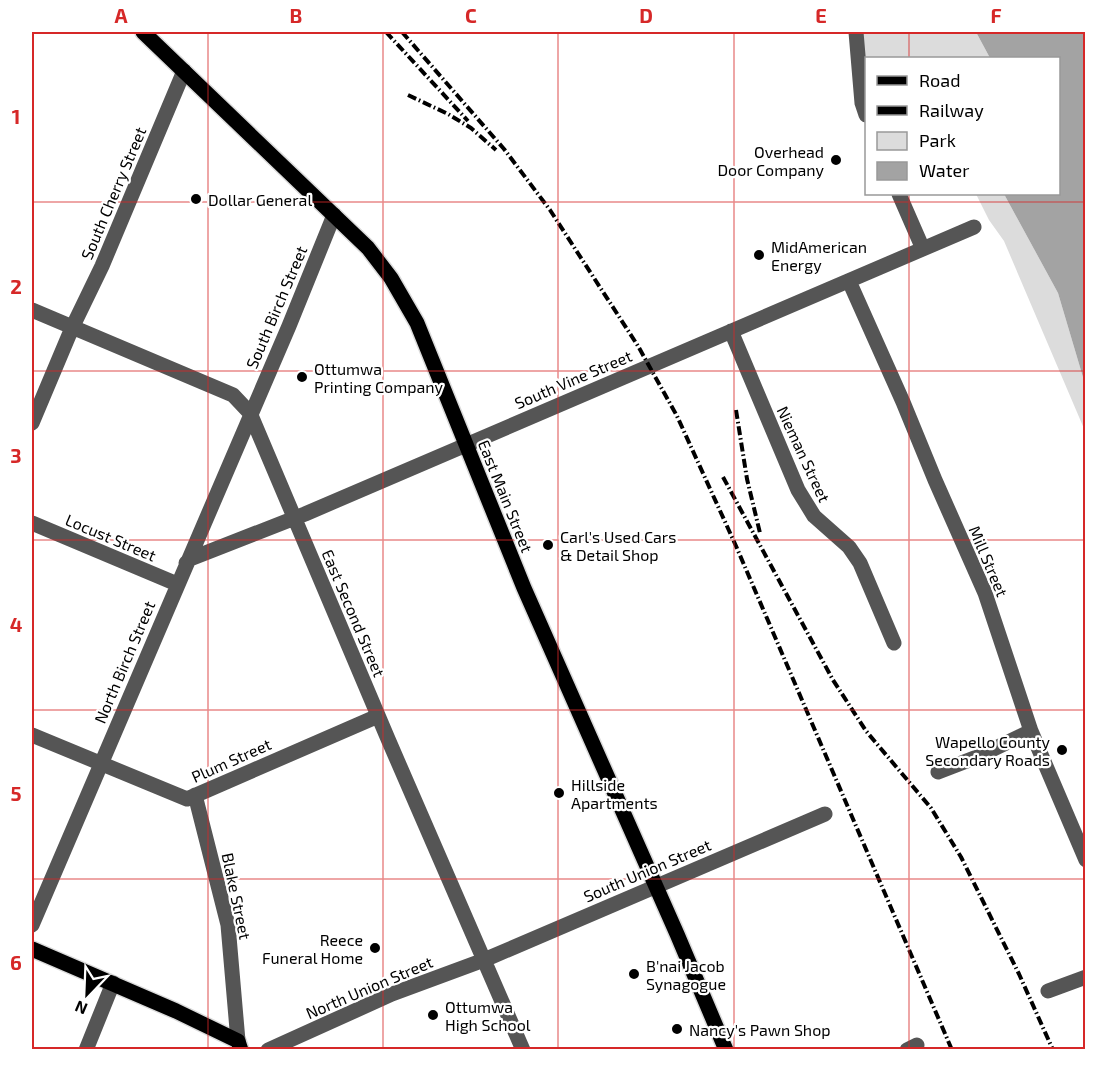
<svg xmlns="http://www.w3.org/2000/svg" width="1117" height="1081" viewBox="0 0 1117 1081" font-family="'Exo 2',sans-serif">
  <rect width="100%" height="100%" fill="#fff"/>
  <!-- green -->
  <path fill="#dcdcdc" d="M856 32H976L990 58H866V115Z
    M976 194H1004L1058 293 1085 384V431L1004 241 989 220Z"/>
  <!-- water -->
  <path fill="#a3a3a3" d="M976 32H1085V384L1058 293 1004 194H1058V58H990Z"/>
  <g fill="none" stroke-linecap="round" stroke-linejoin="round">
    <defs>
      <path id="major" d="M143 32 368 248 391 278 417 323 524 588 677 934 726 1050
        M32 949 176 1011 238 1041 241 1050"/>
    </defs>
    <!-- major casing -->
    <use href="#major" stroke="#dbdbdb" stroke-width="18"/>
    <!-- minor -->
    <path stroke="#555" stroke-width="15" d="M856 32 862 103 866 115
      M899 194 923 249
      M849 281 903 402 935 480 985 593 1031 731 1086 860
      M32 310 233 395 250 413 388 739 523 1050
      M731 331 798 490 814 516 849 547 860 563 894 643
      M32 423 72 328 102 266 184 71
      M32 523 177 584
      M186 563 190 559 305 514 974 227
      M32 735 187 799 378 716
      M938 772 977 757 1031 731
      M195 795 228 925 238 1041
      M32 925 289 326 334 215
      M1048 991 1086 977
      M86 1050 113 983
      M268 1050 392 994 484 960 825 814
      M907 1050 917 1045"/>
    <!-- major -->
    <use href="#major" stroke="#000" stroke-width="15"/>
    <!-- rail -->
    <path stroke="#000" stroke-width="4" stroke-dasharray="9 3 1.5 3" stroke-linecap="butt" d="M386 32 468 121
      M402 32 504 149 550 210 638 346 677 416 736 546 952 1050
      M408 95 448 114 471 128 496 150
      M736 410 747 479 760 533
      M723 477 833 680 866 731 931 808 961 857 1019 974 1053 1050"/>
  </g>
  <!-- grid -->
  <path fill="none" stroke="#d62828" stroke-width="1.5" stroke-opacity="0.55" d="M208 32V1050M383 32V1050M558 32V1050M734 32V1050M909 32V58M909 194V1050M32 202H1086M32 371H1086M32 540H1086M32 710H1086M32 879H1086"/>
  <!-- markers -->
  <g fill="#000" stroke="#fff" stroke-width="2">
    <circle cx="836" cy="160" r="6"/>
    <circle cx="196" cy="199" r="6"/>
    <circle cx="759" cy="255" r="6"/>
    <circle cx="302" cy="377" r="6"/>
    <circle cx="548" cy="545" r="6"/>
    <circle cx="1062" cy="750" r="6"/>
    <circle cx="559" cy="793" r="6"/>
    <circle cx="375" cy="948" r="6"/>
    <circle cx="634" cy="974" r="6"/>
    <circle cx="433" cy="1015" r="6"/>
    <circle cx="677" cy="1029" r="6"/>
  </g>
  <g text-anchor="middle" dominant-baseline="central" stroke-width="4.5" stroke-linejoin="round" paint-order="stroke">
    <!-- poi labels -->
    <g font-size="16" fill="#000" stroke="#fff" text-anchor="start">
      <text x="824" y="151" text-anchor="end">Overhead<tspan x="824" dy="18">Door Company</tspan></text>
      <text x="208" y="199">Dollar General</text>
      <text x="771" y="246">MidAmerican<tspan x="771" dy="18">Energy</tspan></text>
      <text x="314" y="368">Ottumwa<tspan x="314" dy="18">Printing Company</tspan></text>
      <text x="560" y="536">Carl's Used Cars<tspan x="560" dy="18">&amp; Detail Shop</tspan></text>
      <text x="1050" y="741" text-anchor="end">Wapello County<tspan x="1050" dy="18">Secondary Roads</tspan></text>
      <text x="571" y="784">Hillside<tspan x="571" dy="18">Apartments</tspan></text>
      <text x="363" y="939" text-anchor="end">Reece<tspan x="363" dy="18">Funeral Home</tspan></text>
      <text x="646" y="965">B'nai Jacob<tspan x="646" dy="18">Synagogue</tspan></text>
      <text x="445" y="1006">Ottumwa<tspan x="445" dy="18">High School</tspan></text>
      <text x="689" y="1029">Nancy's Pawn Shop</text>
    </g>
    <!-- street labels -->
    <g font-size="16" fill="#000" stroke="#fff">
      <text transform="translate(113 193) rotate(-67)">South Cherry Street</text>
      <text transform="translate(276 307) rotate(-67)">South Birch Street</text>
      <text transform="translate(573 379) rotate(-23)">South Vine Street</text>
      <text transform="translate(804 454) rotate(65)">Nieman Street</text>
      <text transform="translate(506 496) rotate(68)">East Main Street</text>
      <text transform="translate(111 537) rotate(23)">Locust Street</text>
      <text transform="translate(989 561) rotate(67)">Mill Street</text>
      <text transform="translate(354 613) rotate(67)">East Second Street</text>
      <text transform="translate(124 662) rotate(-67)">North Birch Street</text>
      <text transform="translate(231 760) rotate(-24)">Plum Street</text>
      <text transform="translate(647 870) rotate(-23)">South Union Street</text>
      <text transform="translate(237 896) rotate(78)">Blake Street</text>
      <text transform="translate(369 987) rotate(-23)">North Union Street</text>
    </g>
  </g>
  <!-- border -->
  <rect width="1117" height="1081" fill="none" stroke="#ffffff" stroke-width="66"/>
  <!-- legend -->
  <rect x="865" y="57" width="195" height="138" fill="#ffffff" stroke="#999999" stroke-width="1.5"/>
  <rect x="877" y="76" width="30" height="9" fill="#000000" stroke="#999999" stroke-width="1.5"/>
  <text x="919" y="87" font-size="18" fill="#000000">Road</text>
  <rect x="877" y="106" width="30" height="9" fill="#000000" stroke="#999999" stroke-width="1.5"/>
  <text x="919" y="117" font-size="18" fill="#000000">Railway</text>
  <rect x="877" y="132" width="30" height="18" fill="#dcdcdc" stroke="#999999" stroke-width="1.5"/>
  <text x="919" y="147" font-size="18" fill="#000000">Park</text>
  <rect x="877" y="162" width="30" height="18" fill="#a3a3a3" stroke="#999999" stroke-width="1.5"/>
  <text x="919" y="177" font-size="18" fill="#000000">Water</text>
  <!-- north arrow -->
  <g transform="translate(87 994) rotate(203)" stroke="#ffffff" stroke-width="4.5" paint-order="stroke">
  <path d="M0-4.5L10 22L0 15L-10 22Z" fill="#000000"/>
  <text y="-9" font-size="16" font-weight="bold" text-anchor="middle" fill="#000000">N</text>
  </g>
  <rect x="33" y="33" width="1051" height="1015" fill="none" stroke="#d62828" stroke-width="2"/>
  <g font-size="20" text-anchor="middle" font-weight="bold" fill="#d62828">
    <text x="121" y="23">A</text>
    <text x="296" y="23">B</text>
    <text x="471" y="23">C</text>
    <text x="646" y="23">D</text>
    <text x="821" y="23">E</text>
    <text x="996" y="23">F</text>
    <text x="16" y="124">1</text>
    <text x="16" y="294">2</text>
    <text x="16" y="463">3</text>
    <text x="16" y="632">4</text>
    <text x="16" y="801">5</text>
    <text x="16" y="970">6</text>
  </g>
</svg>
